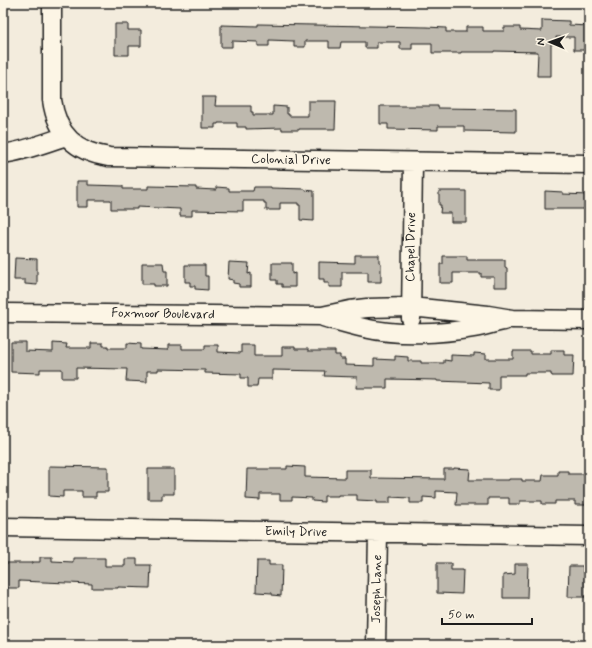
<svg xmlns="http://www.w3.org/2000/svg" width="592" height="648" viewBox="0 0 592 648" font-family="Mynerve,sans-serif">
  <rect width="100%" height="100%" fill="#f3ecdd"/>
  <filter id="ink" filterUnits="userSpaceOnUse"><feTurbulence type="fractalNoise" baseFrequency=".025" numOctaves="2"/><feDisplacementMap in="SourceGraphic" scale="8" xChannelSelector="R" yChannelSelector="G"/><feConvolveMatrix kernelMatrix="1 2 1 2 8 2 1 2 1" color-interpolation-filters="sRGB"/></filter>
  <g filter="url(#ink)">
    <!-- building -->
    <path fill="#beb9ae" stroke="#1c1c1c" d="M542 20 569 21V25L589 26V50H574V37H556V44H551V76H537L538 52 494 51V52H461V53H432V43H412V49H400V42H377V48H365V42H341L340 48H329V41H305V47H294V41L269 40V46H258V42L232 41V47H221V25L258 26V24L426 27 446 28V32H466V27H483V31H504V27H520V30L542 31Z
      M115 24H128V30H141V46H129V55H115Z
      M202 97H216L215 106H251V112H253V115H273V106L287 107V114H289V116H308V101H336L335 129H299V130H282V128L246 129V127H237V123H218V124H215V128H202Z
      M380 106H438V108L516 109V132L464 131V126H438V130L388 129V124H380Z
      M77 181H88V185L123 186V189H148V186L196 187V189L216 190V187L229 188V191H253L254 187H271V188L305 189V190L314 191V221L300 220V205H298V203H280V210H266V203H264V201H243V211L192 210V216H180V209L137 207V209H111V200H88V207H77Z
      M439 191H466V222H451V213H440L441 205H439Z
      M545 191 563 192V194L589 195V209H545Z
      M355 255H379V262L381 263V282H368V272H342V287H329V283H324V279H319V262L355 263Z
      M443 256H467V260H505V267L507 268V287H494V277H481V273H453V283H440V264H443Z
      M15 258 37 259V285L25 284V280H14Z
      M229 262 249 263 248 274 251 273V287H239V284L233 283V280L228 279Z
      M142 263H163L164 271H167V286H154V284H142Z
      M272 263H292V274L295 273V287H282V284H277V280H272Z
      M185 265H205V276H208V290L195 289V286H190V282H185Z
      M11 342H25V351L53 352V343L67 344 66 348H91V343H103V346H108V348H127V343L141 344V349L168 350V345H182V349H205V345H218V352L241 353V345H254V356H282V347H295V349H308V351H335V355H340V359H345V365L374 366V359L395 360V356L408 357V361H421V363H444V360L451 361V355L474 356V353L486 354V359H513V351H531V354H551V350H564V355H574L573 376H552V375H551V373H525V375H499V390H489V383L437 381V380L387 379V388H356L357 377 324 376 325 371 272 370V379H258L257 387H248V378H241V374L205 373V370L158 369V371H147V382L126 381 127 369 76 368V378H62V369H40V373L11 372Z
      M49 466 108 467V492H96V497H82V491H63V497L49 496Z
      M287 466 305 467V477L345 478V470H371V478L444 479V469H454V468L470 469 469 480H509V479H522V481H542L543 475H558V471H568V474H589V505H575V501H555V504H542V501H520V504H509V498H488V505H456L457 492 436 491V498L423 497V503H410V498L390 497V503H377V501L357 500V495H338V496H324V502L312 501V498L292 497V500H280V494H260V500L246 499 247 469H287Z
      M148 469H174V494H162V499H148Z
      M40 557H52V561L73 562V558H105V566H125V559H137V565H151L150 588 118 587V588H92V584L19 581V588H3V563H33V562H40Z
      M257 561H269V565H282L281 596 272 595V593L256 592Z
      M437 563H451V570H463L462 594 437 593Z
      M515 564H528L527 598H503V575L515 574Z
      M569 566H583V572H589V597H568Z"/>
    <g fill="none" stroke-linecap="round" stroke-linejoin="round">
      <defs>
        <path id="minor" d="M52 3V100C57 135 76 152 109 157L589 164
          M3 154C25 151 45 143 66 136
          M3 313 322 316 350 310 367 308 411 307 488 315 512 319 589 320
          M323 317C337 321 350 325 364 328 398 336 441 334 474 328 484 326 494 323 504 321
          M411 319 413 162
          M3 527 589 536
          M376 645 378 533"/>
      </defs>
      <!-- minor casing -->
      <use href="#minor" stroke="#1c1c1c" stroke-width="21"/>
      <!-- minor -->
      <use href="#minor" stroke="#fcf5e5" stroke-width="18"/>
    </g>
  </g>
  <g text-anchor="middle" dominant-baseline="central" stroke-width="3" stroke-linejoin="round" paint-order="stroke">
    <!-- street labels -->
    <g font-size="13" fill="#1c1c1c" stroke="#fcf5e5">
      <text transform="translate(291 160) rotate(1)">Colonial Drive</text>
      <text transform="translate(411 247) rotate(-89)">Chapel Drive</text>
      <text transform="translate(163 314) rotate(1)">Foxmoor Boulevard</text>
      <text transform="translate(296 532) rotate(1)">Emily Drive</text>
      <text transform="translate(377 589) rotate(-89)">Joseph Lane</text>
    </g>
  </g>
  <!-- margin -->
  <rect width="592" height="648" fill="none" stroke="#fcf5e5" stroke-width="16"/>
  <rect x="8" y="8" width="576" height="632" fill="none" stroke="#1c1c1c" stroke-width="1.5" filter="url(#ink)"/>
  <!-- north arrow -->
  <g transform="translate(550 42) rotate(272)" stroke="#fcf5e5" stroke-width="3" paint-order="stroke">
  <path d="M0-3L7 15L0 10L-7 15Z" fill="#1c1c1c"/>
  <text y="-6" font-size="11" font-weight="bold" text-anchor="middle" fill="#1c1c1c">N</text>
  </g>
  <!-- scale -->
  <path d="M442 618v6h90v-6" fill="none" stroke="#1c1c1c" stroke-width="2"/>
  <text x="448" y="618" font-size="12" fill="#1c1c1c" stroke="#fcf5e5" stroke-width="3" paint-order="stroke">50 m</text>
</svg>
